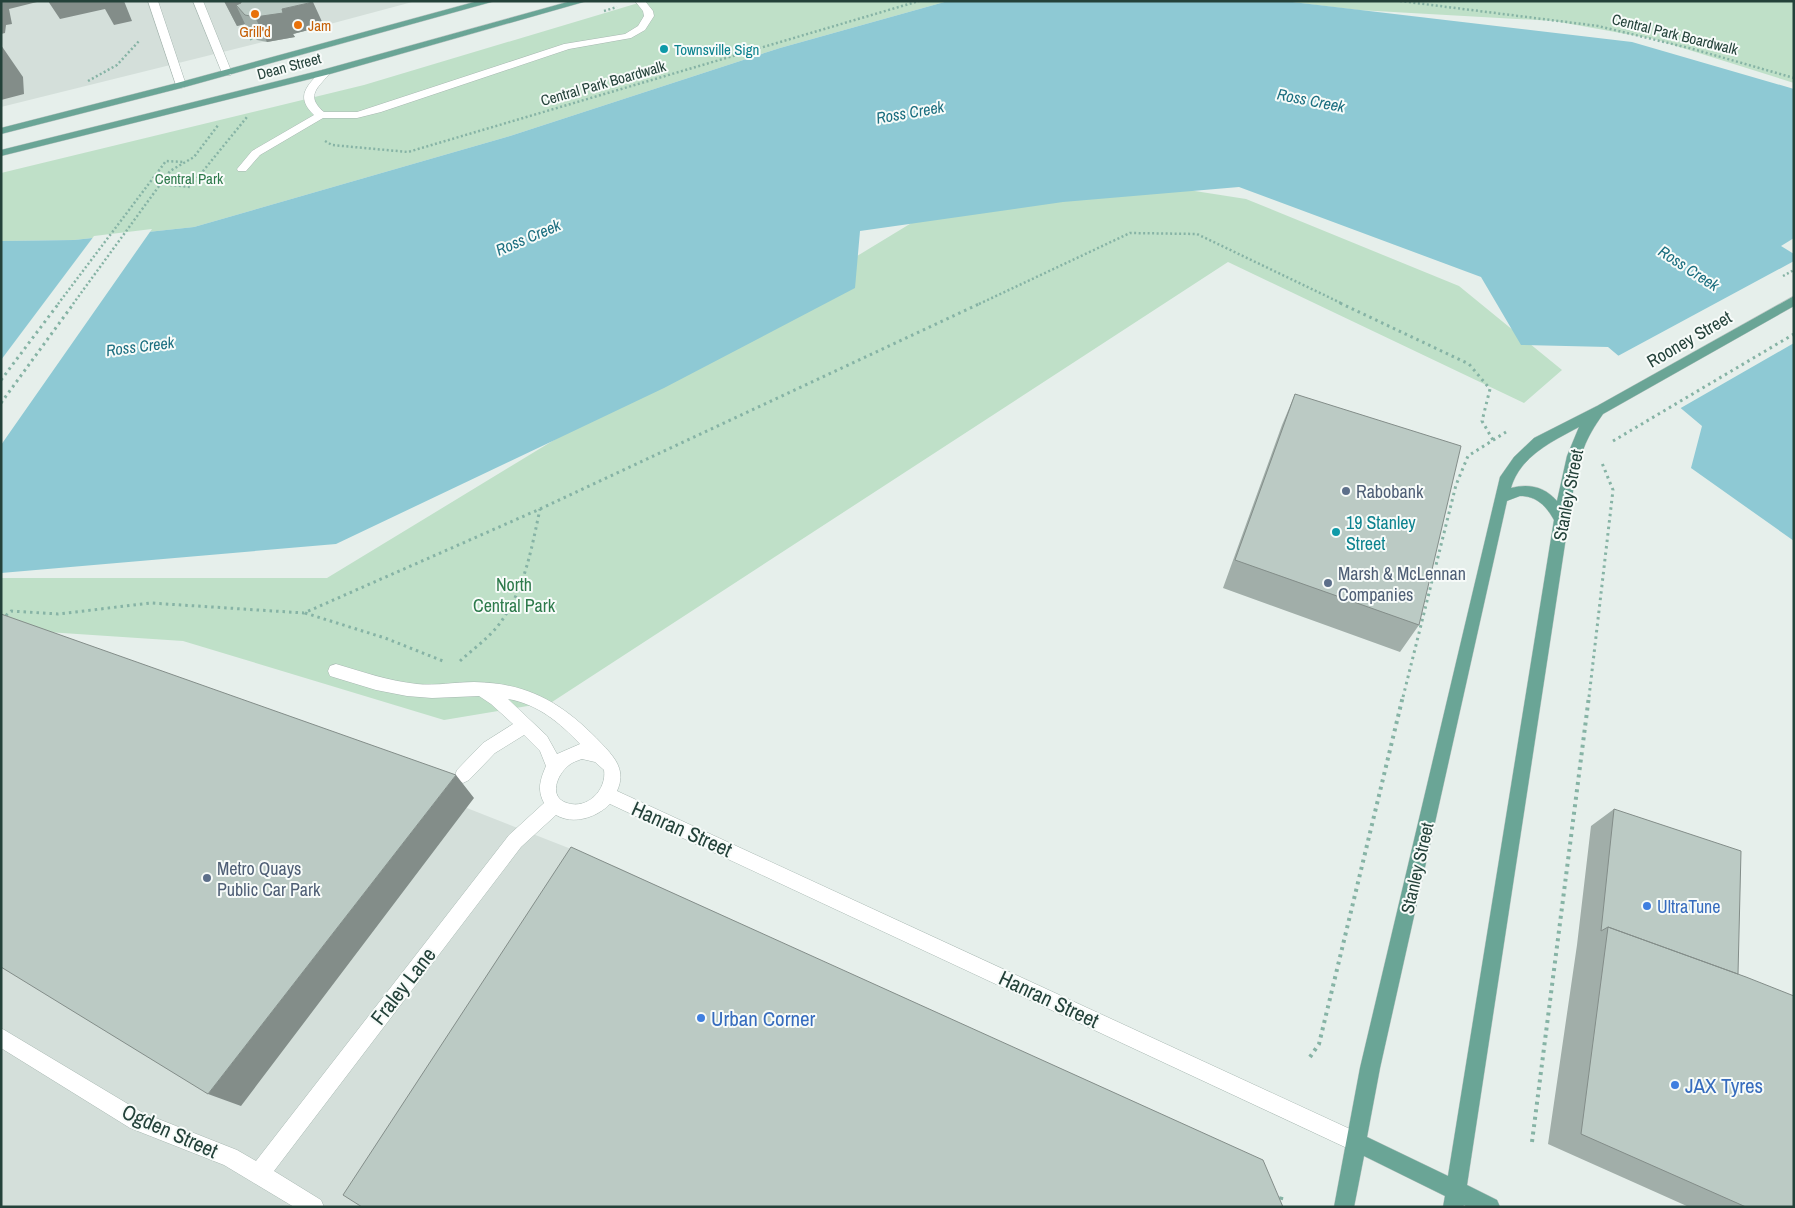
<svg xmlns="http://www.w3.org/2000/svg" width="1795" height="1208" viewBox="0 0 1795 1208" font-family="'Archivo Narrow',sans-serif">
  <rect width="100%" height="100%" fill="#e6efeb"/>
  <!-- built -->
  <path fill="#d4dfda" d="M1 1H416L259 43 1 107Z
    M17 631 617 867 1249 1166 1266 1207H1V645Z"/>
  <!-- green -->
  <path fill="#bfe0c8" d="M645 1H948L780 48 510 136 194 227 74 240 1 241V173L364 85Z
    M1283 1H1794V83L1654 39 1554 21 1358 10Z
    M1150 184 1246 199 1459 286 1562 370 1524 403 1228 262 552 702 444 720 183 641 17 630 1 643V578H327L946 202Z"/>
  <!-- water -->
  <path fill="#8ec9d4" d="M948 1H1284L1632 42 1794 89V238L1781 246 1794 254V541L1691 468 1702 426 1608 347 1521 345 1481 277 1239 187 1063 202 860 231 855 288 664 388 336 544 1 573V241L74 240 194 227 510 136 780 48Z"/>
  <!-- pier -->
  <path fill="#e6efeb" d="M152 229 1 445V360L94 236Z
    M1794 261V343L1679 409 1616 357Z"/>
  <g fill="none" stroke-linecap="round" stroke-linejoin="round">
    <defs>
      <path id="minor" d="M148 1H158L186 85 185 87 181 88 176 85Z
        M193 1H203L232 73 231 75H223L222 73Z
        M635 1H645L653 11 654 16 645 30 631 38 569 49 381 112 357 118H323L260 155 246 171H238L237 169 252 151 314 115C294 96 308 85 322 70H330L331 72C319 87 304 95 324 112H357L564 44 625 34 638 26 644 16 643 11Z
        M336 664C363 672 389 681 417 684 436 686 455 682 474 682 531 683 565 705 603 745 616 759 626 771 617 791L1363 1135 1366 1142 1363 1149 1356 1152 1349 1149 610 804C596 818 573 825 556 815L521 847 274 1171 321 1200 324 1207H294L224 1165 130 1128 1 1048V1028L143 1113 237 1150 256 1161 509 835 544 803C537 790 540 780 546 766L540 751 524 735 495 753 469 780 463 783 457 780 455 775 457 770 483 743 513 724 491 704 479 696 432 698 407 696 376 690 330 676 328 671 330 666ZM508 699C538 704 560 723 580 744L557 754 547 736ZM582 759 595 762 604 770C607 789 588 810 567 803 548 797 557 775 568 766 572 762 577 761 582 759Z"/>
      <path id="major" d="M478 1H495L185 87 1 134V128L177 83Z
        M571 1H587L330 74 1 156V150L322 70Z
        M1794 296V306L1603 414C1584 441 1581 453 1574 485L1467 1185 1497 1200 1500 1207H1467L1464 1205 1463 1207H1443L1445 1196 1364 1156 1354 1207H1334L1360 1068 1500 477 1514 457 1534 438 1597 406ZM1579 427 1567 456 1557 501C1545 487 1529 483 1511 488 1520 456 1553 441 1579 427ZM1520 496C1537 496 1546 506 1554 520L1448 1176 1367 1137 1380 1068 1507 501Z"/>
    </defs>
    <!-- minor casing -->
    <use href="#minor" stroke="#a8b8b2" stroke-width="1"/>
    <!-- major casing -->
    <use href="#major" stroke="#c2cac8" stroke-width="1"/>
    <!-- path-far2 -->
    <path stroke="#86b3a5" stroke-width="2.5" stroke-dasharray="2 2.5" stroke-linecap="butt" d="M1400 1 1598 26 1693 49 1794 78
      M604 11 617 7
      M243 22 252 41
      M88 81 117 65 139 41
      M325 141 332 145 408 152 919 1
      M161 184 190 187 247 117
      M1783 276 1794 270
      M58 304 166 161 184 162
      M73 304 170 171 194 157 219 124
      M979 304 1130 233 1197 234 1343 304"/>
    <!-- path-far1 -->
    <path stroke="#86b3a5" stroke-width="3" stroke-dasharray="2.5 4" stroke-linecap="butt" d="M1340 303 1469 364 1490 389 1482 421 1493 440
      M1 380 59 303
      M1 403 74 303
      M1613 441 1794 334
      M305 613 385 638 443 661
      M1 620 11 611 58 614 151 603 304 613 540 509 981 303
      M460 661C472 650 486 640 497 627 524 593 531 551 540 509
      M1403 697 1456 485 1468 456 1506 432
      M1589 697 1613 490 1602 463"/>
    <!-- path -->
    <path stroke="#86b3a5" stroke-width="4" stroke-dasharray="3 4.5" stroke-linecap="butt" d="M1310 1057 1319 1044 1403 696
      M1532 1142 1589 696
      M1279 1207 1282 1195"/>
    <!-- minor -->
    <use href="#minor" fill="#fff" fill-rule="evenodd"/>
    <!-- major -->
    <use href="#major" fill="#6aa596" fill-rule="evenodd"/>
  </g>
  <!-- wall -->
  <path fill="#a1aea9" d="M224 1 324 26 293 34 295 37 267 42 257 40 248 30 245 24 237 26Z
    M1295 394 1419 625 1400 652 1223 588 1282 425Z
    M1614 809 1738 974 1794 1207H1689L1548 1144 1577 945 1591 826Z"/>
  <!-- shaded-wall -->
  <path fill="#838d89" d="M1 1H41L9 9 12 24 6 25 5 33 1 34Z
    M48 1H124L132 21 114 25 105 9 60 19Z
    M224 1H241L249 16 236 5 245 24 237 26Z
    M313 2 324 26 293 34 295 37 267 42 255 17 282 9Z
    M1 45 23 77 24 94 1 100Z
    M456 775 474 798 241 1106 208 1094Z"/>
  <!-- building -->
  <path fill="#bbcac4" stroke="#838d89" d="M241 1H313V2L282 9 283 13 255 17 245 15 236 5 241 3Z
    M1 45 2 62H1Z
    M1295 394 1461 446 1419 625 1235 560Z
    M1 614 456 775 208 1094 1 967Z
    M1614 809 1741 851 1738 974 1608 927 1601 931Z
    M571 847 1263 1160 1283 1207H362L343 1195Z
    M1608 927 1746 977 1794 996V1207H1746L1581 1134Z"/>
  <!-- markers -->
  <g fill="#e8710a" stroke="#f7fbf9" stroke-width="2">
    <circle cx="255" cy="14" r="5"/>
    <circle cx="298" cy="25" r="5"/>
  </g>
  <g fill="#0f9aa8" stroke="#f7fbf9" stroke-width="2">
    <circle cx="664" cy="49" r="5"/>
    <circle cx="1336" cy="532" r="5"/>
  </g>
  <g fill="#5c6f8a" stroke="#f7fbf9" stroke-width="2">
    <circle cx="1346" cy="491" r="5"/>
    <circle cx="1328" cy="583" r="5"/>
    <circle cx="207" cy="878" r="5"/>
  </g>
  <g fill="#3f7fe0" stroke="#f7fbf9" stroke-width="2">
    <circle cx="1647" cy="906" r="5"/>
    <circle cx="701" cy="1018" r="5"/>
    <circle cx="1675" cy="1085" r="5"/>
  </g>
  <g text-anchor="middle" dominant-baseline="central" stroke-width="4" stroke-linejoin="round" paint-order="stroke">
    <!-- far-food labels -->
    <g font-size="15" fill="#c56008" stroke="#f7fbf9" text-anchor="start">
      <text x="308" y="25">Jam</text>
      <text x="255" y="31" text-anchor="middle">Grill'd</text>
    </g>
    <!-- far-street labels -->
    <g font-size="15" fill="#24423a" stroke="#f7fbf9">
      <text transform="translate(1675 34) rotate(14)">Central Park Boardwalk</text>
      <text transform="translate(289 66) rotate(-15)">Dean Street</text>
      <text transform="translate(603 83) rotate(-16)">Central Park Boardwalk</text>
    </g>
    <!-- far-culture labels -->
    <g font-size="15" fill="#0d838f" stroke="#f7fbf9" text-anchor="start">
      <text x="674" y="49">Townsville Sign</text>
    </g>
    <!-- far-park labels -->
    <g font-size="15" fill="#2d7a4b" stroke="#f7fbf9">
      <text x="189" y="178">Central Park</text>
    </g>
    <!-- far-water labels -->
    <g font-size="16" font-style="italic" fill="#1c6f80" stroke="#f7fbf9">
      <text transform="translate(1311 100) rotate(11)">Ross Creek</text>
      <text transform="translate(910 112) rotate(-10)">Ross Creek</text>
      <text transform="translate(528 237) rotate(-23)">Ross Creek</text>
      <text transform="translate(1689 268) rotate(33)">Ross Creek</text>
      <text transform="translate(140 346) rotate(-7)">Ross Creek</text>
    </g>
    <!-- street labels -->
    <g font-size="18" fill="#24423a" stroke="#f7fbf9">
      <text transform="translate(1689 339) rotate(-30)">Rooney Street</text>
      <text transform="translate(1568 495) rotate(-79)">Stanley Street</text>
      <text transform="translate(1417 868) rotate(-77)">Stanley Street</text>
    </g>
    <!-- service labels -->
    <g font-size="18" fill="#4e5e75" stroke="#f7fbf9" text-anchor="start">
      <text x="1356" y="491">Rabobank</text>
      <text x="1338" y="573">Marsh &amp; McLennan<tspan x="1338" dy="21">Companies</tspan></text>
      <text x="217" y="868">Metro Quays<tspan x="217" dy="21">Public Car Park</tspan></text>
    </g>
    <!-- culture labels -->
    <g font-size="18" fill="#0d838f" stroke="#f7fbf9" text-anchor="start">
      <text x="1346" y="522">19 Stanley<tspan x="1346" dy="21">Street</tspan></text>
    </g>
    <!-- park labels -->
    <g font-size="18" fill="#2d7a4b" stroke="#f7fbf9">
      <text x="514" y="584">North<tspan x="514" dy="21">Central Park</tspan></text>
    </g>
    <!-- shop labels -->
    <g font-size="18" fill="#366cbe" stroke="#f7fbf9" text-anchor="start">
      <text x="1657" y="906">UltraTune</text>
    </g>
    <!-- near-street labels -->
    <g font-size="21" fill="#24423a" stroke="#f7fbf9">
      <text transform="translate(682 829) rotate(24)">Hanran Street</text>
      <text transform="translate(403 986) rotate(-52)">Fraley Lane</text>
      <text transform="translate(1049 999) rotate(25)">Hanran Street</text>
      <text transform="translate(170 1131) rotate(24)">Ogden Street</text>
    </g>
    <!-- near-shop labels -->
    <g font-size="21" fill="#366cbe" stroke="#f7fbf9" text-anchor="start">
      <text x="711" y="1018">Urban Corner</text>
      <text x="1685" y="1085">JAX Tyres</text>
    </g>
  </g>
  <!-- border -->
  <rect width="1795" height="1208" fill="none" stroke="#24423a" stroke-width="5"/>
</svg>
